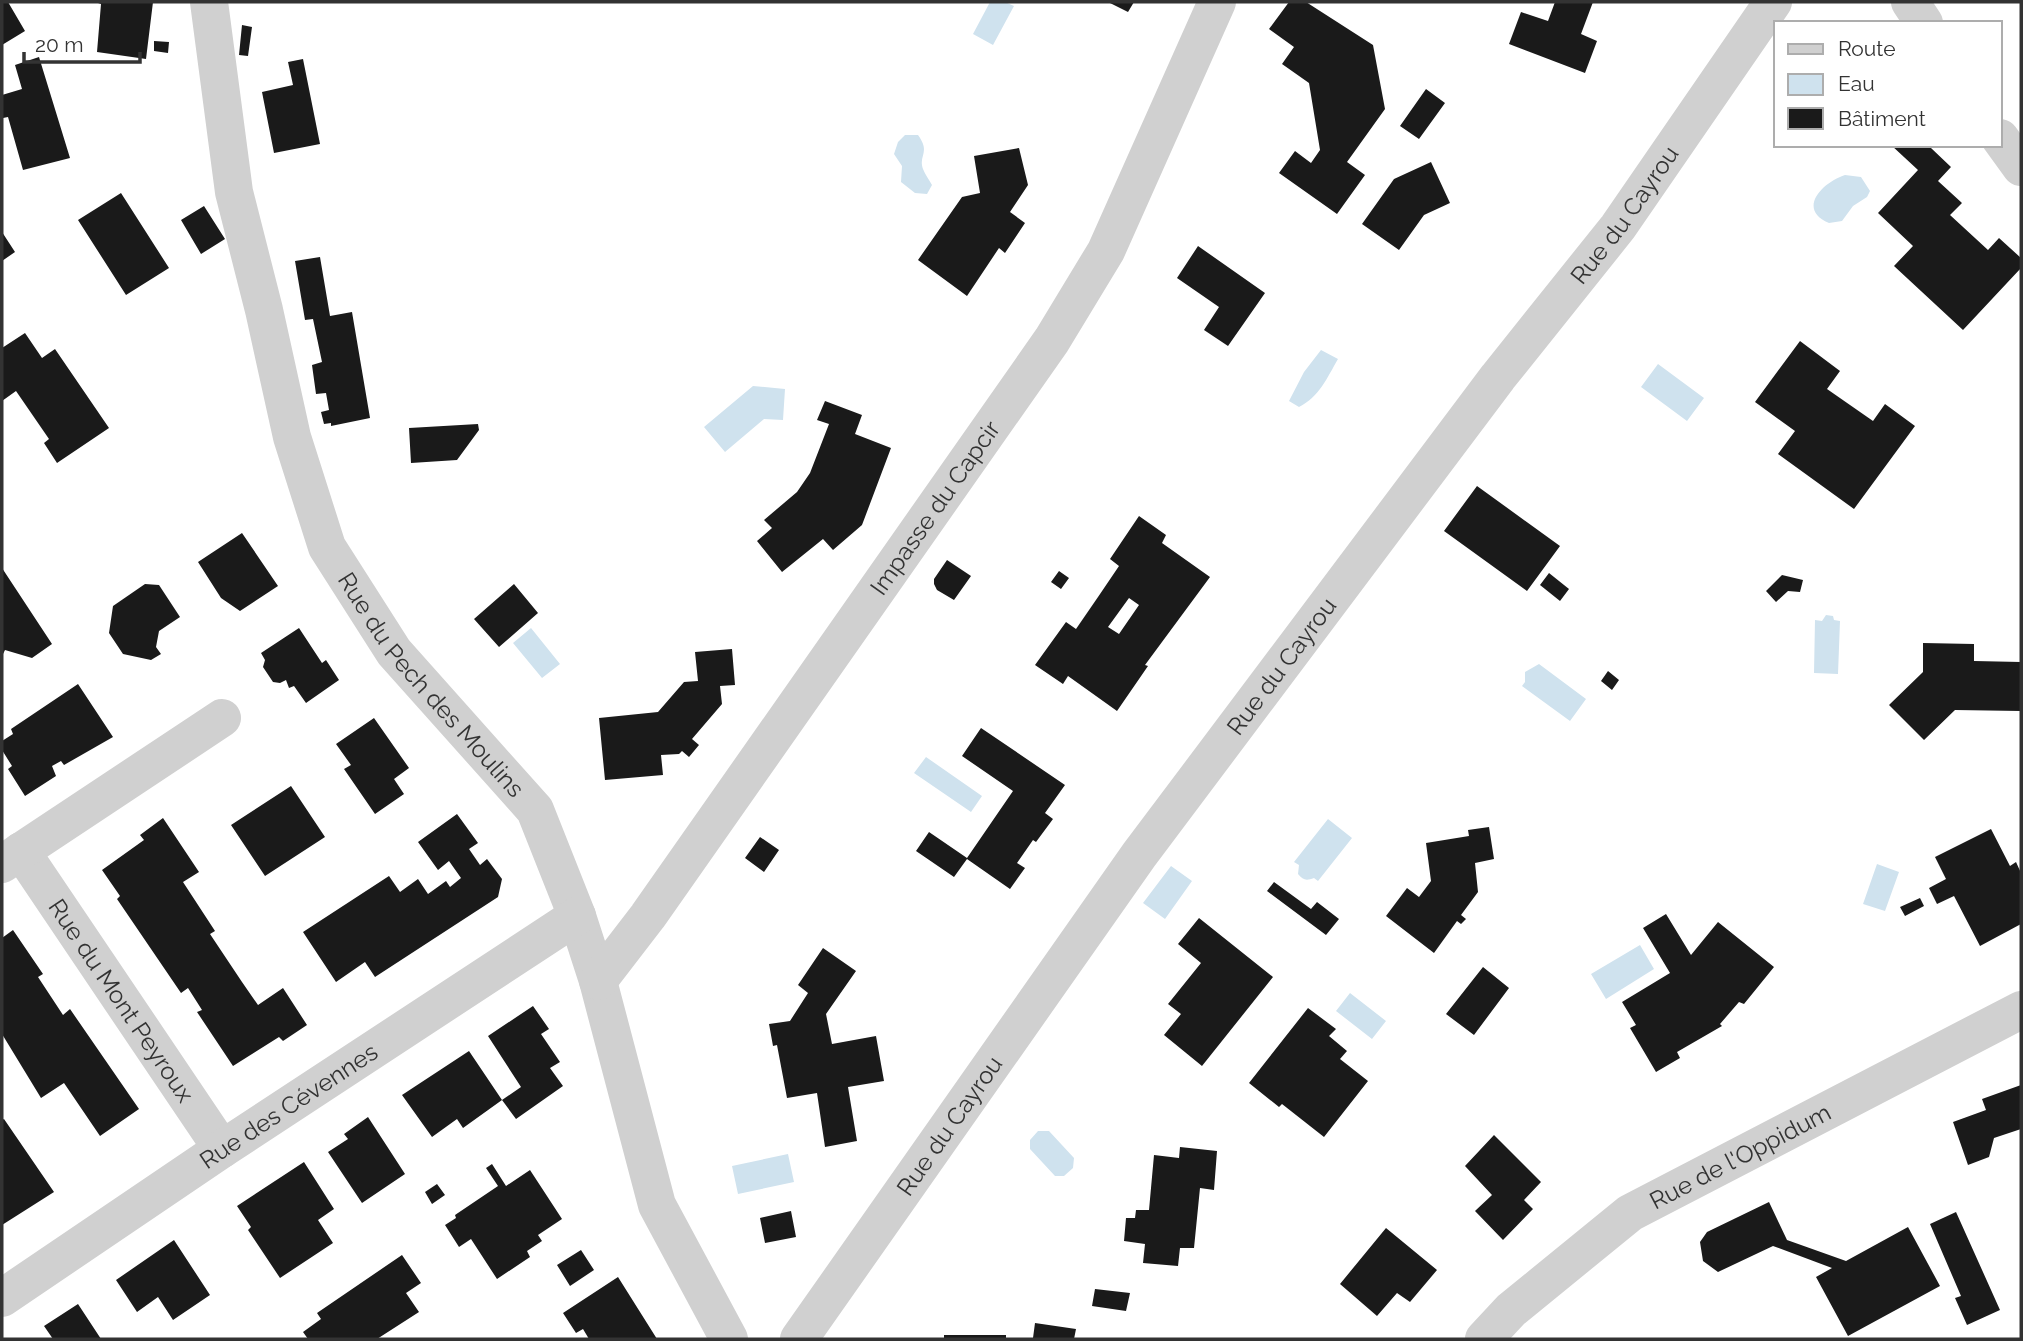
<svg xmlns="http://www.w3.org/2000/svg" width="2023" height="1341" viewBox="0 0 2023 1341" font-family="Raleway,sans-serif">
  <rect width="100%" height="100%" fill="#fff"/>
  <!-- water -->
  <path fill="#cfe2ee" d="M990 2H1005L1014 6 993 45 973 34Z
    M905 135H918C931 153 918 155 923 169 925 174 929 180 932 185L927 194 915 193 901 182 902 166 894 154 898 142Z
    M1845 175 1861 177 1870 191 1867 197 1853 206 1842 221 1829 223C1796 209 1823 182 1845 175Z
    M1321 350 1338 359C1327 378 1319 397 1299 407L1289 401 1304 372Z
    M1658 364 1704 398 1687 421 1641 387Z
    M753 386 785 389 783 420 764 419 725 452 704 427Z
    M1826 615 1833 616 1834 620 1840 621 1838 674 1814 673 1815 620 1822 621Z
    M531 628 560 664 542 678 513 643Z
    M1539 664 1586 699 1570 721 1522 686 1525 682V672Z
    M926 757 982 796 971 812 914 773Z
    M1328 819 1352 838 1318 881 1314 878C1306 881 1303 880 1298 874L1299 865 1294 862Z
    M1877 864 1899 872 1885 911 1863 904Z
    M1171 866 1192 881 1165 919 1143 903Z
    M1640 945 1654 969 1606 999 1591 974Z
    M1350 993 1386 1021 1372 1039 1336 1011Z
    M1038 1131H1049L1074 1158 1073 1168 1064 1176H1055L1030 1149V1140Z
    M788 1154 794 1182 738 1194 732 1166Z"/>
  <!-- building -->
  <path fill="#1a1a1a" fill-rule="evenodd" d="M4 2H8L25 31 2 45V3Z
    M95 2H153L146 59 97 52 101 4Z
    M1108 2H1134L1128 12Z
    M1289 2H1306L1373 45 1385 109 1347 162 1365 175 1337 214 1279 173 1295 151 1311 163 1320 150 1309 83 1282 64 1294 47 1269 29Z
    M1555 2H1593L1581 34 1597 41 1585 73 1509 44 1521 12 1548 21Z
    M242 25 252 27 248 56 239 55Z
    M154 41 169 42 168 53 154 51Z
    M39 57 70 158 23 170 8 117 3 118 2 115V95L22 89 15 65Z
    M303 59 320 144 274 153 262 92 293 85 288 62Z
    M1426 89 1445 103 1419 139 1400 126Z
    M1891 145H1933L1931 148 1951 167 1938 181 1962 203 1950 215 1988 250 1999 238 2021 258V268L1963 330 1894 266 1913 246 1878 213 1918 170Z
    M1019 148 1028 185 1010 212 1025 223 1005 253 999 248 967 296 918 260 962 197 980 193 974 156Z
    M1431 162 1450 203 1424 215 1399 250 1362 224 1394 179Z
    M121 193 169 268 126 295 78 220Z
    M204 206 225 239 201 254 181 220Z
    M2 232 15 252 2 261Z
    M1198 246 1265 293 1228 346 1204 330 1219 307 1177 278Z
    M320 257 330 316 352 312 370 418 331 426V423L324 424 321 412 329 410 326 393 316 394 312 365 322 362 313 319 305 320 295 261Z
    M25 333 42 358 55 349 109 428 57 463 44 443 49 439 16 391 2 401V348Z
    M1800 341 1840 371 1827 389 1873 421 1885 404 1915 426 1854 509 1778 454 1795 431 1755 402Z
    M825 401 862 415 855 434 891 448 862 525 833 550 823 539 782 572 757 541 772 528 764 520 797 492 810 473 829 424 817 420Z
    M478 424 479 430 457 460 411 463 409 428Z
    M1477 486 1560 546 1527 591 1444 531Z
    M1139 516 1166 535 1162 543 1210 577 1145 665 1148 666 1117 711 1068 676 1063 684 1035 665 1066 622 1076 629 1098 597 1119 566 1110 559ZM1129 598 1139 605 1119 634 1108 627Z
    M242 533 278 586 240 611 221 598 198 562Z
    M947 560 971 576 954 600 937 590 934 584V579Z
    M2 568 52 644 32 658 5 650 2 656Z
    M1059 571 1069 578 1061 589 1051 582Z
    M1549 573 1569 589 1560 601 1540 585Z
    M1782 575 1803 580 1800 592 1788 591 1776 602 1766 591Z
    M145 584 159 585 180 617 159 631 156 647 161 654 151 660 123 654 109 633 113 606Z
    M514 584 538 613 499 647 474 619Z
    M299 628 322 663 326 660 339 680 306 703 294 686 289 688 286 680 280 683 273 682 263 667 265 660 261 653Z
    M1923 643 1974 644V661L2021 662V711L1955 710 1924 740 1889 705 1923 672Z
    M732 649 735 685 720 686 722 704 692 739 699 745 689 757 682 751 679 754 661 755 663 775 605 780 599 718 658 712 684 682 698 681 695 652Z
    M1608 671 1619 680 1612 690 1601 681Z
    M78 684 113 737 64 765 61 761 52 766 56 776 25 796 8 769 12 766 2 750V741L13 734 11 729Z
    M374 718 409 768 394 779 404 794 375 814 344 769 351 765 336 744Z
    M981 728 1065 785 1045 813 1053 819 1036 842 1033 840 1017 863 1025 868 1010 889 967 859 954 877 916 851 929 832 967 858 1013 791 962 756Z
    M291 786 325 837 265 876 231 825Z
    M457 814 478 843 469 849 480 865 487 859 502 879 498 897 375 977 365 962 336 982 303 932 389 876 400 892 418 879 428 894 446 881 450 887 461 878 449 861 438 870 418 842Z
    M163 818 199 872 183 882 215 931 210 934 242 982 258 1005 283 988 307 1025 283 1041 279 1037 233 1066 197 1012 202 1010 188 988 181 993 117 899 120 896 102 870 144 840 140 835Z
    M1489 827 1494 859 1475 863 1478 892 1461 915 1466 919 1461 924 1457 921 1434 953 1386 916 1407 888 1419 897 1431 881 1426 843 1469 836 1468 830Z
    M1991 829 2010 866 2016 862 2021 873V924L1980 946 1954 896 1937 904 1929 888 1946 879 1935 857Z
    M760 837 779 850 764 872 745 858Z
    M1274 882 1311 909 1317 902 1339 919 1326 935 1267 891Z
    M1920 898 1924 906 1905 916 1900 907Z
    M1666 914 1691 955 1718 922 1774 967 1744 1004 1739 1002 1720 1024 1722 1026 1677 1052 1680 1058 1656 1072 1630 1028 1636 1025 1622 1002 1670 973 1643 928Z
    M1199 918 1273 977 1202 1066 1164 1035 1181 1014 1168 1004 1201 963 1178 944Z
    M13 930 43 974 38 977 63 1015 70 1009 139 1109 100 1136 64 1083 41 1098 2 1034V938Z
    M823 948 856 971 826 1014 832 1044 876 1036 884 1081 848 1087 857 1141 825 1147 817 1093 787 1098 777 1045 773 1046 769 1024 790 1021 808 993 798 985Z
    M1483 967 1509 988 1474 1035 1446 1014Z
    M533 1006 549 1029 541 1034 560 1062 550 1068 563 1086 516 1119 502 1100 521 1087 488 1036Z
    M1308 1008 1336 1029 1329 1036 1347 1051 1340 1059 1368 1081 1324 1137 1282 1104 1279 1107 1249 1083Z
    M469 1051 502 1100 463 1128 457 1119 432 1137 402 1095Z
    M2021 1085V1129L1994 1138 1989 1157 1968 1165 1953 1122 1986 1110 1982 1099Z
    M368 1117 405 1174 362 1203 328 1152 348 1139 344 1134Z
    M4 1119 54 1192 2 1225V1120Z
    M1494 1135 1541 1182 1524 1200 1533 1209 1503 1240 1475 1211 1492 1195 1465 1166Z
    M1180 1147 1217 1151 1214 1190 1200 1188 1194 1248H1180L1178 1266 1143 1263 1145 1244 1124 1241 1126 1218H1135L1136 1210H1149L1154 1155 1179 1158Z
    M304 1162 334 1209 318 1220 333 1243 280 1278 248 1230 251 1227 237 1206Z
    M492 1164 506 1186 530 1170 562 1219 538 1235 542 1241 527 1251 530 1257 497 1279 471 1239 459 1247 445 1225 456 1218 455 1215 498 1186 486 1168Z
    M437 1184 445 1195 432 1204 425 1192Z
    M1769 1202 1787 1240 1846 1261 1908 1227 1940 1286 1848 1336 1816 1277 1832 1268 1773 1246 1718 1272 1703 1261 1700 1242 1707 1232Z
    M791 1211 796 1237 765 1243 760 1218Z
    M1956 1212 2000 1310 1967 1325 1955 1298 1961 1296 1930 1224Z
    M1386 1228 1437 1270 1410 1302 1397 1293 1377 1316 1340 1284Z
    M174 1240 210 1295 173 1320 158 1297 137 1312 116 1280Z
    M581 1250 594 1270 570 1286 557 1265Z
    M402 1255 421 1283 406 1293 419 1312 377 1339H308L303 1332 321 1319 317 1313Z
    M618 1277 657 1339H589L583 1329 576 1333 563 1313Z
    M1095 1289 1130 1293 1126 1311 1092 1306Z
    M78 1304 101 1339H53L44 1326Z
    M1035 1323 1076 1329 1074 1339 1033 1338Z
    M944 1335H1006V1339H944Z"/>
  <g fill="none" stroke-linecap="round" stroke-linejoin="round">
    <!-- minor -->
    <g stroke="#d0d0d0" stroke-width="38">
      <path id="s1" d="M209 2 234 192 264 310 292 437 327 547 394 652 535 810 577 916 598 981 657 1205 729 1339"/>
      <path d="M1910 2 1924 23"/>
      <path d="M2000 138 2021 167"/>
      <path id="s2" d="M21 851 222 1149"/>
      <path d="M2 864 222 718"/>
      <path id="s3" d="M598 981 648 916 1052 340 1106 251 1217 2"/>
      <path id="s4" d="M2 1298 222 1149 577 916"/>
      <path id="s5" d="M799 1339 1139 855 1498 377 1618 227 1773 2"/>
      <path id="s6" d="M1484 1339 1511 1310 1630 1213 2021 1010"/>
    </g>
  </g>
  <g text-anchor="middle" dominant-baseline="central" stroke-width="7" stroke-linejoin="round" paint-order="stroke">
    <!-- street labels -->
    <g font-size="24" fill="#333" stroke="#fff">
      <text stroke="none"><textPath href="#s5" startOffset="1395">Rue du Cayrou</textPath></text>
      <text stroke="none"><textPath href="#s3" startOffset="581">Impasse du Capcir</textPath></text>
      <text stroke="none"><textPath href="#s5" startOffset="828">Rue du Cayrou</textPath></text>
      <text stroke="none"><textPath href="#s1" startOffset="732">Rue du Pech des Moulins</textPath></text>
      <text stroke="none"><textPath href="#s2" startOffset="180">Rue du Mont Peyroux</textPath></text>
      <text stroke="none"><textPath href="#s4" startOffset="345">Rue des Cévennes</textPath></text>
      <text stroke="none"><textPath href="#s5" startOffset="261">Rue du Cayrou</textPath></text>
      <text stroke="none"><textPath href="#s6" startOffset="317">Rue de l'Oppidum</textPath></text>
    </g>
  </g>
  <!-- border -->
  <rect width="2023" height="1341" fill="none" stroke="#333333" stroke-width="7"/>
  <!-- legend -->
  <rect x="1774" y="21" width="228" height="126" fill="#ffffff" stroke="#adadad" stroke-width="2"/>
  <rect x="1788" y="44" width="35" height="10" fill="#d0d0d0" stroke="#adadad" stroke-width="2"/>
  <text x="1838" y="56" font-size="21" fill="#333333">Route</text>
  <rect x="1788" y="74" width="35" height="21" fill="#cfe2ee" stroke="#adadad" stroke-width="2"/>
  <text x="1838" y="91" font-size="21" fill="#333333">Eau</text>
  <rect x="1788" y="108" width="35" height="21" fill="#1a1a1a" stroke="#adadad" stroke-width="2"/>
  <text x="1838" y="126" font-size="21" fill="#333333">Bâtiment</text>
  <!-- scale -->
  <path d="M24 52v10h116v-10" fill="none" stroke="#333333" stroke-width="3.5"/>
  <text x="35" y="52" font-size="21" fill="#333333" stroke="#ffffff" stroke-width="5" paint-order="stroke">20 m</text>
</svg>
